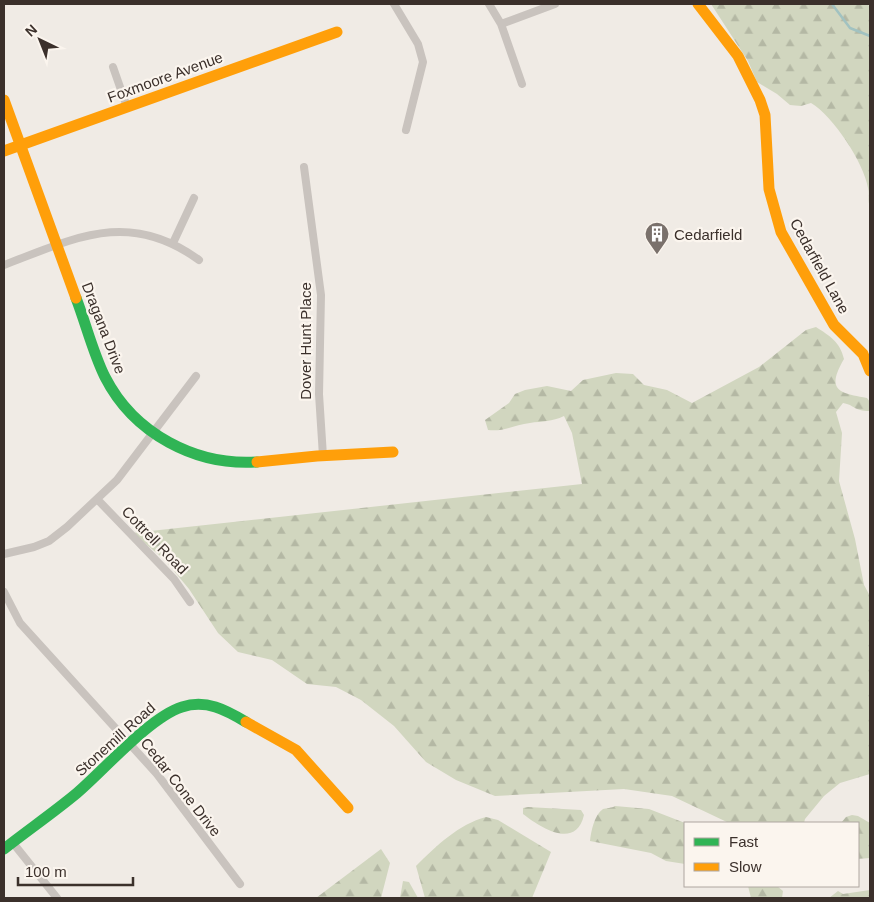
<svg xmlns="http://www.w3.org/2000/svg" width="874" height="902" viewBox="0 0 874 902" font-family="Arial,sans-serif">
  <defs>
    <pattern id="forest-firs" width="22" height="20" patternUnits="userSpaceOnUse" patternTransform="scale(1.25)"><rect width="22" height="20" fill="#d1d6bf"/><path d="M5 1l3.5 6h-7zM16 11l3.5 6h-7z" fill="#b4b8a4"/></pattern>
  </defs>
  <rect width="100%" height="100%" fill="#f0ebe5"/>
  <!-- forest -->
  <path fill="url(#forest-firs)" d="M711 4H866L870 6V207C867 199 870 195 868 188 864 163 833 116 811 103L801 106 790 105 777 94 757 82 748 61Z
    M816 327C830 336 840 342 844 359 826 390 838 393 867 398L870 402V411C853 411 855 405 843 403L836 412 842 433 839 481 855 539 864 585 870 596V774L840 783 824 796 805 819 804 823H729L672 796 624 789 495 796 456 780 426 762 394 726 361 700 336 687 307 684 272 660 238 652 218 633 189 589 164 559 132 533 582 484 572 433 564 416C552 422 542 421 530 423 514 425 503 432 488 430L485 420 509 403 515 394 525 390 547 386 571 391 583 380 616 373 633 374 644 385 667 390 692 403 759 367 806 330Z
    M615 806 649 809 685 823V864L666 861 651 853 590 841C591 832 594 815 603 809 606 808 612 808 615 806Z
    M528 807 581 810 584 815C576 850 541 828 523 814V808Z
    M852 815 858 816 870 823V858L858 859V823H841L846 817Z
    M486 817 498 820 551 852 532 898H425L416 866C436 846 459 824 486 817Z
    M381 849 390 863 381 898H316Z
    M403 881 409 882 418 898H400Z
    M748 886H777L783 891 782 898H751Z
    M870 890V898H829L838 891 843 894Z"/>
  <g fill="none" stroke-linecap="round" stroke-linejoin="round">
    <!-- stream -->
    <path stroke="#a1c2c1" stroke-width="2.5" d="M832 4 850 28 870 36"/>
    <!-- street -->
    <path stroke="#c9c3be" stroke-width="8" d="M394 4 418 44 423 62 406 130
      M489 4 501 24 522 84
      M501 24 555 4
      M113 67 127 107
      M304 167 321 295 319 394 323 456
      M173 243 194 198
      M4 265C75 238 129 209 199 260
      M97 499 174 579 190 602
      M4 554 34 547 49 541 67 527 117 480 196 376
      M4 592 20 623 157 774 240 884
      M13 843 57 898"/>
    <!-- fast -->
    <path stroke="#30b455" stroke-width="11" d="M76 298C86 324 93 353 105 377 134 434 196 466 257 462
      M4 849C28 830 53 813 77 793 104 770 150 717 182 707 206 699 226 710 246 722"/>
    <!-- slow -->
    <path stroke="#ff9f0a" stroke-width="11" d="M698 4 738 56 760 100 765 115 769 189 781 232 834 325 863 354 870 371
      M4 100 76 298
      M4 151 337 32
      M257 462 317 456 393 452
      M246 722 296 750 348 808"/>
  </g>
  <!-- icons -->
  <defs>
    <symbol id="building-pin" viewBox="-11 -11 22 30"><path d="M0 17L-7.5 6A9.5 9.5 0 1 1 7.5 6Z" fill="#7a716c" stroke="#fbf5ee"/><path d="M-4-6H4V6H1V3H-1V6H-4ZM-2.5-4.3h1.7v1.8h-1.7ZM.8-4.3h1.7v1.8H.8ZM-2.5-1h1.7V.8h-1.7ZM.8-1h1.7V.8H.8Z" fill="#fff"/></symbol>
  </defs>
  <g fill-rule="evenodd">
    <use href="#building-pin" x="643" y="220" width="28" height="38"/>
  </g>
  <g text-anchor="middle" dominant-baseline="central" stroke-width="4.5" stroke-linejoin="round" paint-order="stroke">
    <!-- street labels -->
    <g font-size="15" fill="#3b302b" stroke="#fbf5ee">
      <text transform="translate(165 77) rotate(-20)">Foxmoore Avenue</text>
      <text transform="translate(820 266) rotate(61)">Cedarfield Lane</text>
      <text transform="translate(104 328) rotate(69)">Dragana Drive</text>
      <text transform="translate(305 341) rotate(-90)">Dover Hunt Place</text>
      <text transform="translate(155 540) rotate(46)">Cottrell Road</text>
      <text transform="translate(115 739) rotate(-42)">Stonemill Road</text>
      <text transform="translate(181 787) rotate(52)">Cedar Cone Drive</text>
    </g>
    <!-- poi labels -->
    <g font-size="15" fill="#3b302b" stroke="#fbf5ee" text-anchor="start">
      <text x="674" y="234">Cedarfield</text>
    </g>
  </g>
  <!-- border -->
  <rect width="874" height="902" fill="none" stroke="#3b302b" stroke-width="10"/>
  <!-- legend -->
  <rect x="684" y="822" width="175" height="65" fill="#fbf5ee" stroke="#aea6a0"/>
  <rect x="694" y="838" width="25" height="8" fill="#30b455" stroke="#aea6a0"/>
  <text x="729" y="847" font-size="15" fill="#3b302b">Fast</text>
  <rect x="694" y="863" width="25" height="8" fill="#ff9f0a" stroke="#aea6a0"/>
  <text x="729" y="872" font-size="15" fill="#3b302b">Slow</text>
  <!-- north arrow -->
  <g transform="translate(40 40) rotate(317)" stroke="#fbf5ee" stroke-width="4" paint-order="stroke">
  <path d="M0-4L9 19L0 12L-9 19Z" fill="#3b302b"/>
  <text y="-8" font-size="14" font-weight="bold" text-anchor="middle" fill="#3b302b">N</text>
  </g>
  <!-- scale -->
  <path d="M18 877v8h115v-8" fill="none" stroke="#3b302b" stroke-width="2.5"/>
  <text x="25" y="877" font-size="15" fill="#3b302b" stroke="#fbf5ee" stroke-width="4" paint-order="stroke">100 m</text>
</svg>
